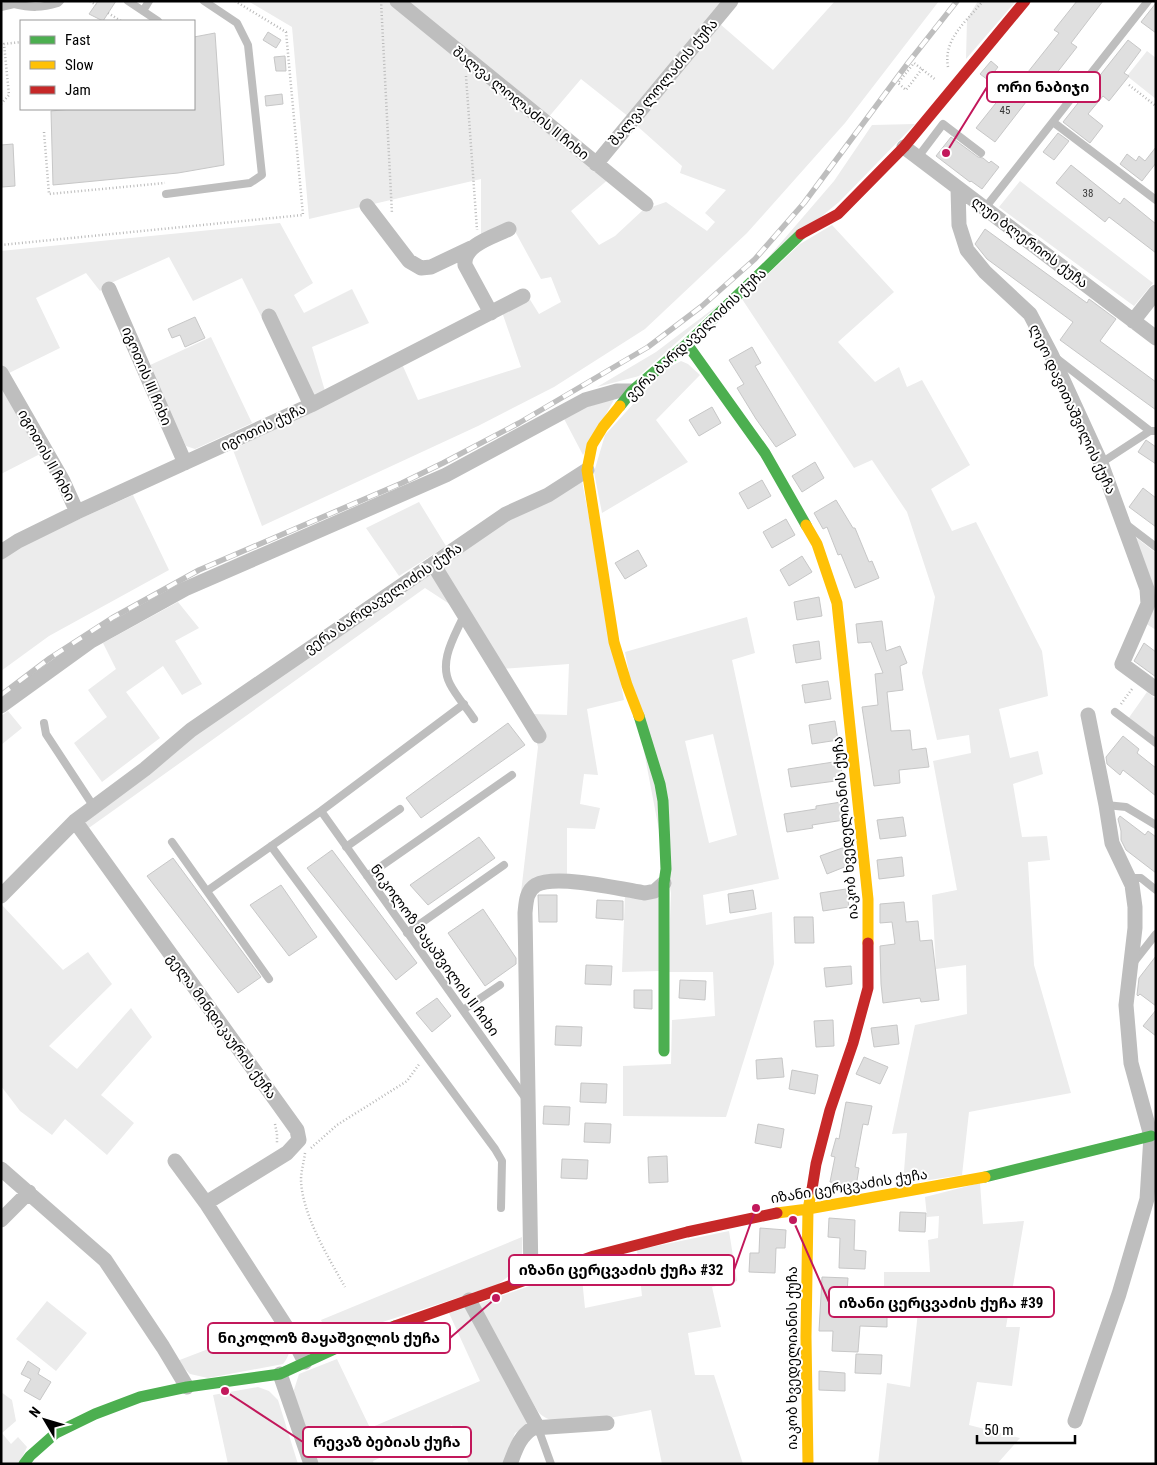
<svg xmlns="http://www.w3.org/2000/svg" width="1157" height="1465" viewBox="0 0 1157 1465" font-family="'Roboto Condensed','Noto Sans Georgian',sans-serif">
  <rect width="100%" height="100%" fill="#fff"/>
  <!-- green -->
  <path fill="#ececec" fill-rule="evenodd" d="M248 1H392L610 178 571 211 599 245 615 236 643 210 666 202 707 231 715 222 705 213 726 190 680 173 682 166 636 125 720 24 773 70 835 1H939L845 123 747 233 645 329 554 387 478 426 262 526 233 450 402 364 418 400 521 367 502 312 529 298 539 314 561 302 551 277 541 279 511 224 481 240V179L309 219 292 27Z
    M404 1H725L629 117 581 79 547 119Z
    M978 1H1016L966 59 967 19Z
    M1147 51 1156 58V99L1127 76Z
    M915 124 839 202 760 267 834 181 872 125Z
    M1020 181 1153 283 1134 306 999 207Z
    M280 223 313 283 294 295 304 313 352 289 369 323 312 347 325 391 313 396 270 312 261 316 242 278 193 301 169 257 111 283 100 291 86 273 36 298 60 348 7 374 1 365V251Z
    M832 225 894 292 838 342 875 382 899 367 907 387 922 380 970 465 931 489 952 531 976 522 1042 651 1048 696 999 709 1010 758 1038 751 1043 774 1013 784 1022 837 1047 836 1050 860 1028 862 1034 965 1071 1093 969 1112 962 1175 903 1184 907 1133 892 1134 915 1025 967 1014 966 965 936 969 932 895 957 890 933 761 971 753 969 735 937 740 922 673 935 597 907 512 872 460 854 468 742 299 800 244Z
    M722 302 639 376 597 387 656 352Z
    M211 337 252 423 195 449 186 446 148 366Z
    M681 361 688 364 700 375 656 420 688 462 602 513 594 472 605 435 664 370Z
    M1 382 42 453 1 474Z
    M615 398 583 455 562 415Z
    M582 481 624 700 587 709 598 775 584 774 580 804 600 808 595 829 567 828V876L520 901 538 747 530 714 567 715 569 664 501 669 443 567 510 517Z
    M133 495 169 570 49 636 1 671V558L19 546Z
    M419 502 446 546 399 576 366 528Z
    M1134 536 1156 553V630L1145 623Z
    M429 575 436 577 454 607 425 588 86 830 85 820 190 737Z
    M178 602 199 628 175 641 202 684 182 695 163 666 126 692 160 738 102 782 74 743 107 717 88 690 116 669 103 643Z
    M747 617 755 653 732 660 779 879 703 895 706 925 772 912 774 964 726 1117 623 1116V1066L671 1064 672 1020 715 1016 713 972H668L671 893 625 652ZM713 734 737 835 709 843 685 741Z
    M1147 692 1156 699V740L1128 719Z
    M8 711 22 728 1 745V716Z
    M625 895 660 898V971L622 972Z
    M1 904 63 970 88 952 112 984 49 1046 77 1069 131 1008 152 1037 101 1095 134 1123 107 1155 65 1119 52 1135 20 1111 1 1086Z
    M980 1183 983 1224 1024 1221 1006 1327H1020L1012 1386 977 1382 969 1425 1020 1438 997 1464H878L887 1383 910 1387 919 1302 884 1297V1272H930L928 1240 938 1238 939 1216 927 1217 925 1197Z
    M729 1231 737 1281 712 1287 721 1327 688 1333 695 1375H714L743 1464H662L651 1410C625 1415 569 1428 546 1418 542 1416 539 1413 537 1410L478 1304 581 1268 585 1308 642 1296 637 1250Z
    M522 1237C523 1267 521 1267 497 1285L330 1339 321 1320Z
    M47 1301 87 1333 56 1371 16 1339Z
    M465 1306 530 1425 515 1433 503 1464H469L452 1425 373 1461 374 1464H318L293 1393 299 1374 337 1359 370 1428 480 1381 449 1313Z
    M279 1322C286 1339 296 1348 283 1364L208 1378 190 1374 177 1361Z
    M258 1387 269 1391 278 1400 298 1464H228L213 1395Z
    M1 1392 12 1400 16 1421 2 1433 11 1444 18 1437 27 1447 19 1464H1Z"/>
  <!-- building -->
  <path fill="#dfdfdf" stroke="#c7c7c7" d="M98 1H116L103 21 89 14Z
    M1077 1H1103L1071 43 1077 47 1038 97 1033 93 995 142 976 128 1015 79 1020 82 1059 33 1054 30Z
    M1156 3V33L1141 22Z
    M268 32 281 40 276 48 263 40Z
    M215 33 224 165 178 173 53 185 51 111 71 109H194V37Z
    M1128 40 1141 50 1124 73 1129 76 1109 101 1103 96 1088 114 1103 126 1090 143 1063 122Z
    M285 56 286 71H276L274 57Z
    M991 61 998 67 988 80 980 74Z
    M282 94 283 104 266 106 265 96Z
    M1058 133 1069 141 1054 160 1043 152Z
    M951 137 978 157 983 158 989 163 991 161 999 167 982 189 971 181 970 182 936 156Z
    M13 144 15 186 2 187 1 145Z
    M1156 147V163L1142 181 1120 164 1127 154 1136 161 1139 156 1145 161Z
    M1071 165 1120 204 1124 198 1156 224V253L1109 217 1105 222 1056 183Z
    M985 229 1087 303 1089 299 1116 319 1100 341 1156 382V410L1060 340 1073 322 987 259 975 244Z
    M195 317 205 338 185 347 180 335 172 338 168 329Z
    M752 347 761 363 755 366 796 435 776 447 756 419 737 388 744 384 729 360Z
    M712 407 721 423 699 436 689 420Z
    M1146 440 1156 447V464L1138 452Z
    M815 462 824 478 802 492 792 476Z
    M762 480 771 496 748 509 739 493Z
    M1143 488 1156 498V527L1129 507Z
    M836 500 853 528H855L869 562 872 561 879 578 855 588 841 554 838 555 827 527 823 529 814 513Z
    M786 519 795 535 772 548 763 532Z
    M638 550 647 566 625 579 615 563Z
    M802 556 812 572 789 586 780 570Z
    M819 597 822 616 797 620 794 602Z
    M882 621 886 651 900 646 907 663 900 666 903 690 887 692 891 731 910 730 912 750 926 748 929 767 899 770 900 783 874 786 862 707 878 705 875 674 883 673 871 642 858 643 856 624Z
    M819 641 821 659 796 663 793 645Z
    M1144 643 1156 652V677L1134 661Z
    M828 681 831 699 805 703 802 685Z
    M835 721 838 740 812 744 809 725Z
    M508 723 525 745 421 818 406 798Z
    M1123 736 1139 749 1137 753 1156 768V796L1123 770 1120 775 1107 764 1106 757Z
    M840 761 843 780 791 787 788 769Z
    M841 802 844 820 812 825 813 828 787 832 784 814 816 809V806Z
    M1120 816 1145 835 1148 831 1156 837V873L1126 850 1121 840V831L1118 819Z
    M903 817 906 836 880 839 877 820Z
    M479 837 495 858 428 905 410 885Z
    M845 847 852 864 827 874 820 856Z
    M332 850 417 963 396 980 307 868Z
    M902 857 904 876 879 879 877 860Z
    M173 858 261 977 238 993 147 876Z
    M281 885 317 937 289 956 250 905Z
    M846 889 849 907 823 911 820 893Z
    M753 890 756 909 730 913 728 894Z
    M538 895H557V922H539Z
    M597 900 623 901V920L596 918Z
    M904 902 906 922 918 921 920 941 932 940 939 1000 921 1002 920 998 883 1003 881 984 880 946 895 944 892 922 880 923V904Z
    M483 909 516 958V964L485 986 448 933Z
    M794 917H813L814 943H795Z
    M1156 956V1006L1140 994 1138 996 1137 995 1139 978Z
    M586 965 612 966 611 985 585 984Z
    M851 966 852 984 826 987 824 968Z
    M680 980 706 981 705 1000 679 998Z
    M634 990H652V1009L634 1008Z
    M437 998 451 1016 432 1032 416 1013Z
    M1156 1010V1036L1143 1026Z
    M833 1020 834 1046 816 1047 814 1021Z
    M897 1025 899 1044 874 1047 871 1028Z
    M556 1026 582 1027 581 1046 555 1045Z
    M864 1057 888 1067 880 1084 856 1074Z
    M782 1058 784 1077 757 1079 756 1060Z
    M792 1070 818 1075 815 1094 789 1089Z
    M581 1083 607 1084 606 1103 580 1102Z
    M846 1102 872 1106 868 1125 863 1124 855 1167 859 1168 856 1187 830 1182 835 1157 831 1156 836 1138 839 1139Z
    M544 1106 570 1107 569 1125 543 1124Z
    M585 1123 611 1124 610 1143 584 1142Z
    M758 1124 784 1129 781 1148 755 1143Z
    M667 1156 668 1182 649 1183 648 1157Z
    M562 1159 588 1160 587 1179 561 1178Z
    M900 1212 926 1213 925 1232 899 1231Z
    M829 1218 855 1220 854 1250 866 1251 865 1269 839 1268 840 1238 828 1237Z
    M760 1228 786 1230 785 1248H776L775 1273 749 1272 750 1253H759Z
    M822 1277 848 1278 846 1307 887 1309V1327L860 1326 858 1352 832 1351 833 1331H819Z
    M856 1354 882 1355 881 1374 855 1373Z
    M28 1361 40 1369 38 1374 51 1382 40 1400 24 1391 31 1379 21 1374Z
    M819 1371 845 1373V1391L819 1390Z"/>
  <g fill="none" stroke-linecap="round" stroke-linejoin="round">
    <!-- path -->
    <path stroke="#b9b9b9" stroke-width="2.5" stroke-dasharray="1 2.5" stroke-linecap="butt" d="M90 1 96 5
      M381 1 392 214
      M108 13 121 21
      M948 67C943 39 966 22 983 1
      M922 69 906 90 898 83 914 63 936 80
      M466 76 477 230
      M1129 85 1156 106
      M1 104 9 95 4 44 21 42
      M44 132 49 194 165 183
      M1 245 303 215 286 32 235 1
      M1121 704 1132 689
      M275 1124 277 1134V1143
      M311 1148 337 1125 407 1081 420 1063
      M305 1153C304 1162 301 1171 301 1180 302 1214 328 1257 345 1287"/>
    <!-- lane -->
    <path stroke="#bebebe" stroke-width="8" d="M13 1 14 4C31 8 41 8 58 3L60 1
      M128 1 158 21
      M1 7 14 4
      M143 11 149 1
      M1053 122 1156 200
      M918 157 943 124 981 153
      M166 194 250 183 262 175 248 45 237 23 204 1
      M985 208 1148 1
      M1056 358 1150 431
      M1101 463 1150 431H1156
      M1127 525 1156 547
      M464 615C455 636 438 661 450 684 456 696 467 708 474 719
      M1115 712 1156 743
      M44 723 46 734 94 807
      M1106 805 1126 807 1156 825
      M321 811 526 1099
      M172 842 269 979
      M271 846 495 1149 502 1161 501 1208
      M346 847 400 809
      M367 876 512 775
      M1129 878H1141L1156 890
      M207 891 321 811 464 704
      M407 933 504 865
      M1134 962 1156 934
      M463 1010 500 985
      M538 1428 551 1464"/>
    <!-- street -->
    <path stroke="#bebebe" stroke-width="15" d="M397 1 646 204
      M904 147 1156 338
      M596 164 731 1
      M958 188 959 225 967 250 985 272 1030 314 1051 354 1101 463 1147 589 1148 604 1122 664 1156 689
      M367 206 409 261 421 268 431 267 471 248
      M109 289 185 463
      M491 313 465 265C463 245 493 237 509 229
      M269 316 311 405
      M1133 321 1156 292
      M1 373 63 481 77 512
      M1 552 18 541 77 512 311 405 523 296
      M433 564 539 736
      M1 706 91 641 185 589 446 475 585 400 617 391H632
      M75 821 297 1130 299 1140 287 1153 206 1203
      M1 896 75 821 145 769 191 730 506 514 548 495 587 470
      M175 1161 206 1203 289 1331 305 1362
      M1 1169 105 1260 163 1347 187 1387
      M1 1220 29 1192
      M531 1277 525 913C526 903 526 891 536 885 556 874 621 889 645 893L655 891 664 883
      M469 1300 538 1428
      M280 1374 311 1464
      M1075 1421 1119 1294 1147 1199 1151 1136 1131 1063 1126 1005 1135 928V907L1132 885 1112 843 1106 805 1088 715
      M510 1464C516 1449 519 1437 533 1428L607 1423"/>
    <!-- fast -->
    <path stroke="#4caf50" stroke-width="11" d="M687 344 765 453 806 525
      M620 406 632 391 687 344 801 234
      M639 716 660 784 663 801 666 869 664 883V1051
      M985 1177 1151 1136
      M24 1464 30 1456 56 1433 95 1414 140 1397 187 1387 280 1374 352 1341 395 1326"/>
    <!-- slow -->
    <path stroke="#ffc107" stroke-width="11" d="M620 406 603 427 592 445 587 470 614 642 627 685 639 716
      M806 525 817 544 837 603 868 899V943
      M777 1213 808 1209 985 1177
      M808 1464 806 1337 808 1209 812 1189"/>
    <!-- jam -->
    <path stroke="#c62828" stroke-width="11" d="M801 234 838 214 904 147 1025 1
      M812 1189 816 1164 830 1110 853 1043 868 988V943
      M395 1326 594 1256 687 1232 777 1213"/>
    <defs>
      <path id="rail" d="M1 695 50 658 112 618 199 570 402 483 443 463 519 423 648 347 702 306 755 259 804 203 908 63 957 1"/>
    </defs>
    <!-- rail casing -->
    <use href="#rail" stroke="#bebebe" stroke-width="5.5"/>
    <!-- rail -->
    <use href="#rail" stroke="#fff" stroke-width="4" stroke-dasharray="11" stroke-linecap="butt"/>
  </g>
  <g text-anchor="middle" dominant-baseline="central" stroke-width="4" stroke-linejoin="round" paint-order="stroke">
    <!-- number labels -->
    <g font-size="11" fill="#383838">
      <text x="1005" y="110">45</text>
      <text x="1088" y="193">38</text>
    </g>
    <!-- street labels -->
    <g font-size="14" fill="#000" stroke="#fff">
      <text transform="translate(663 82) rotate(-50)">შალვა ლოლაძის ქუჩა</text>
      <text transform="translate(521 103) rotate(39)">შალვა ლოლაძის II ჩიხი</text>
      <text transform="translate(1030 242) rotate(37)">ლუი ბლერიოს ქუჩა</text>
      <text transform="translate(696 334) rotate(-43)">ვერა ბარდაველიძის ქუჩა</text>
      <text transform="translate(147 376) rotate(67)">იგოთის III ჩიხი</text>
      <text transform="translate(1073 409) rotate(65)">ლეო დავითაშვილის ქუჩა</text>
      <text transform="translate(263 427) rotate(-25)">იგოთის ქუჩა</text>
      <text transform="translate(47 455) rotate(61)">იგოთის II ჩიხი</text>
      <text transform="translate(383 598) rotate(-34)">ვერა ბარდაველიძის ქუჩა</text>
      <text transform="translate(845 828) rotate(-95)">იაკობ ხვედელიანის ქუჩა</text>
      <text transform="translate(435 950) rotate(54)">ნიკოლოზ მაყაშვილის II ჩიხი</text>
      <text transform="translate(222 1026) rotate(54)">გელა მინდიკაურის ქუჩა</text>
      <text transform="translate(849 1186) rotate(-9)">იზანი ცერცვაძის ქუჩა</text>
      <text transform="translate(792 1358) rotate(-90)">იაკობ ხვედელიანის ქუჩა</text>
    </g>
  </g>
  <!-- callouts -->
  <path fill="none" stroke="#c2185b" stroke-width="2" d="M946 153L987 87M756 1208L734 1270M793 1220L829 1302M496 1298L450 1338M225 1391L303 1442"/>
  <g fill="#c2185b" stroke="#fff" stroke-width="2">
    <circle cx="946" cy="153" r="5"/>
    <circle cx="756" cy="1208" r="5"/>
    <circle cx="793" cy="1220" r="5"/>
    <circle cx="496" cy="1298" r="5"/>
    <circle cx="225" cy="1391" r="5"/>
  </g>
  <g fill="#fff" stroke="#c2185b" stroke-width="2">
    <rect x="987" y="72" width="113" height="30" rx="5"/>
    <rect x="509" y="1255" width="225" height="30" rx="5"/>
    <rect x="829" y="1287" width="225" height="30" rx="5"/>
    <rect x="208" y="1323" width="242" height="30" rx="5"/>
    <rect x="303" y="1427" width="168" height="30" rx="5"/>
  </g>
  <g font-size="15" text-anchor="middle" font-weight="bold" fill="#000">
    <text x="1043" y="92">ორი ნაბიჯი</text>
    <text x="621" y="1275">იზანი ცერცვაძის ქუჩა #32</text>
    <text x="941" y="1308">იზანი ცერცვაძის ქუჩა #39</text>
    <text x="329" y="1343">ნიკოლოზ მაყაშვილის ქუჩა</text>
    <text x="387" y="1447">რევაზ ბებიას ქუჩა</text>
  </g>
  <!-- border -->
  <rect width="1157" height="1465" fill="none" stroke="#000000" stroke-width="5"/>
  <!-- legend -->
  <rect x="20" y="20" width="175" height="90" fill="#ffffff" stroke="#999999"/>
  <rect x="30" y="36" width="25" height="8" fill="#4caf50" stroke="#999999"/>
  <text x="65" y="45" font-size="15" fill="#000000">Fast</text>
  <rect x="30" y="61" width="25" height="8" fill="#ffc107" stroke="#999999"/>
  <text x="65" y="70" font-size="15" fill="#000000">Slow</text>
  <rect x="30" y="86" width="25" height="8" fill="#c62828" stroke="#999999"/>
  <text x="65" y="95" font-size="15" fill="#000000">Jam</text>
  <!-- north arrow -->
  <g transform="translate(45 1420) rotate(308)" stroke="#ffffff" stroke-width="4" paint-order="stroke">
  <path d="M0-4L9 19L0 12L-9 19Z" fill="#000000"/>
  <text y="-8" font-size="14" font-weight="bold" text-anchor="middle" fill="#000000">N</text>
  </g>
  <!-- scale -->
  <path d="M977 1435v8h98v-8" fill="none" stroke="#000000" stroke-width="2.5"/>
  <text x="984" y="1435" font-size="15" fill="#000000" stroke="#ffffff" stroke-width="4" paint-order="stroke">50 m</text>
</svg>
